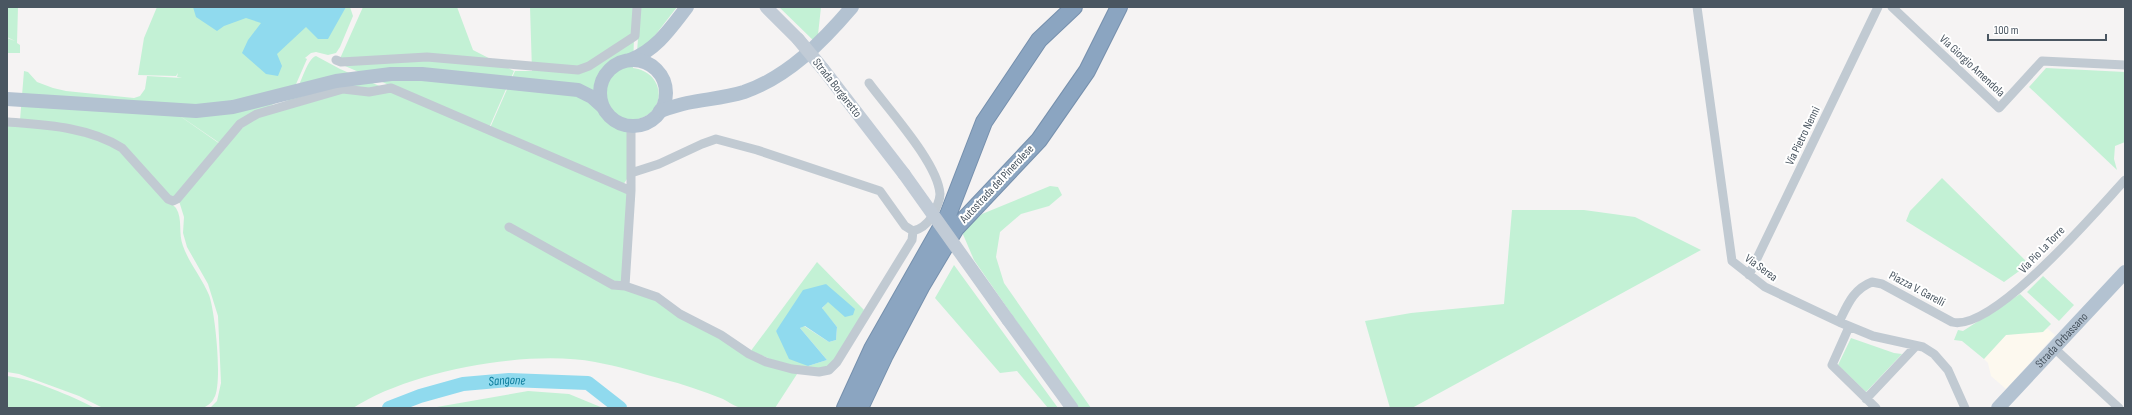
<svg xmlns="http://www.w3.org/2000/svg" width="2132" height="415" viewBox="0 0 2132 415" font-family="'Sofia Sans Condensed',sans-serif">
  <rect width="100%" height="100%" fill="#f5f3f3"/>
  <!-- commercial -->
  <path fill="#fdf9ef" d="M2048 329 2055 335 2006 389 1991 376 1988 363 1984 359 2006 335Z"/>
  <!-- green -->
  <path fill="#c3f1d5" fill-rule="evenodd" d="M7 7H18L17 43 20 45V53H8L7 78V38L15 41 7 37Z
    M157 7H350L353 16 340 47 336 53 328 55 316 52 311 53 294 67 305 58 307 59 293 91 290 95 248 118 221 144 164 105 220 144 173 199 124 146 20 120 24 71 28 72 37 82 53 88 66 91 134 98 140 96 145 89 147 76 182 78 177 77 178 73 176 76 138 75 144 38Z
    M363 7H457L473 50 514 71 489 128 338 63Z
    M530 7H635L633 68C668 73 667 117 632 120L631 173 623 185 490 128 515 71H532Z
    M640 7H677L646 47 637 53Z
    M779 7H821L817 44Z
    M316 56 340 69 628 193 623 276 634 289 732 343 799 371 775 408C765 408 752 410 742 408 735 407 729 402 723 399 703 391 683 384 662 379 640 373 618 366 595 362 529 349 409 371 353 408H210L217 401 221 383 218 316 208 284 187 247 183 233 184 217 179 201 228 141 250 121 292 98C300 89 306 59 316 56Z
    M2046 68 2125 72V142L2115 146 2114 159 2117 170 2029 87Z
    M7 125 62 130 112 144 176 208C183 219 178 233 183 246 189 263 202 278 209 295 215 311 223 384 214 398 212 403 207 406 203 408H103L79 396 19 374 7 372Z
    M1942 178 2029 264 2004 282 1906 221 1910 211Z
    M1050 186 1058 187 1062 195 1049 206 1021 214 1000 232 996 257 1004 283 1091 408H1078L1071 400 974 260 962 232 982 214Z
    M1512 210H1584L1635 217 1701 250 1412 408H1390L1365 321 1411 313 1504 304Z
    M817 262 864 310C854 327 845 348 832 363 818 379 767 359 750 352ZM826 284 827 302 822 309 837 327 836 340 829 342 804 326 800 328 827 360 808 366 776 331Z
    M954 265 1058 408H1048L1017 371 1000 373 935 298Z
    M2043 276 2074 305 2059 321 2027 292Z
    M2020 294 2051 324 2043 332 2006 335 1984 359 1962 341 1954 340 1958 330 1963 331Z
    M1851 338 1894 353 1902 354 1866 392 1838 365Z
    M7 376C33 379 71 396 95 408H7Z
    M528 391 569 394 603 408H431Z"/>
  <!-- water -->
  <path fill="#90daee" d="M193 7H346L328 39H318L306 27 277 54 282 66 278 76 266 74 242 53 248 40 261 23 246 18 224 26 217 31 196 17Z
    M826 284 855 309 853 315 845 317 828 302 822 308 837 327 836 340 829 342 805 326 800 328 827 360 808 366 789 359 776 331 803 290Z"/>
  <g fill="none" stroke-linecap="round" stroke-linejoin="round">
    <!-- river -->
    <path stroke="#90daee" stroke-width="14" id="s1" d="M389 408 420 396 463 384 509 380 588 383 620 408"/>
    <defs>
      <path id="highway" d="M845 408 872 349 948 215 984 122 1039 40 1074 7
        M860 408 885 355 921 287 956 228 1039 140 1087 71 1119 7"/>
    </defs>
    <!-- highway casing -->
    <use href="#highway" stroke="#7690ad" stroke-width="18"/>
    <!-- street -->
    <path stroke="#c1cad2" stroke-width="9" d="M1697 7 1732 261 1765 287 1839 322 1873 336 1923 347 1934 354 1948 370 1965 408
      M1892 7 1999 108 2042 61 2125 65
      M336 60 341 62 427 57 578 70 589 66 635 36 637 7
      M8 122C46 125 89 127 122 148L168 199 173 201 177 199 240 124 257 114 343 89 369 92 391 88 631 191
      M631 173 659 164 702 144 716 139 757 150 880 191 905 226 913 231C922 229 927 224 932 217 935 211 940 201 940 194 938 163 888 109 869 83
      M509 227 613 285 625 286 631 191V126
      M1749 275 1878 7
      M625 286 657 297 680 314 721 335 749 354 766 362 792 369 819 372 829 370 837 362 912 240 913 231
      M1839 322C1847 306 1853 289 1872 282L1882 284 1952 322C1993 333 2097 210 2125 180
      M1849 327 1832 365 1876 408
      M2054 348 2119 408
      M1866 399 1916 346"/>
    <!-- secondary -->
    <path stroke="#c1cbd6" stroke-width="13" d="M766 7 798 39
      M823 69 904 174
      M1008 320 1072 408"/>
    <!-- primary -->
    <g stroke="#b3c2d1" stroke-width="14">
      <path d="M630 60C656 50 670 29 687 7"/>
      <circle cx="633" cy="93" r="33"/>
      <path d="M7 99 196 111 233 107 336 81 391 74H422L578 90 592 97 602 106"/>
      <path d="M660 111C669 108 678 105 687 103 706 99 725 98 744 92 788 77 823 41 852 7"/>
      <path id="s2" d="M1998 408 2125 272"/>
    </g>
    <!-- highway -->
    <use href="#highway" stroke="#8ba5c1" stroke-width="16"/>
    <!-- secondary-bridge -->
    <path stroke="#c1cbd6" stroke-width="13" d="M798 39 823 69
      M904 174 1008 320"/>
  </g>
  <g text-anchor="middle" dominant-baseline="central" stroke-width="4" stroke-linejoin="round" paint-order="stroke">
    <!-- street labels -->
    <g font-size="12" fill="#4a5661" stroke="#fff">
      <text transform="translate(1972 66) rotate(43)">Via Giorgio Amendola</text>
      <text transform="translate(837 88) rotate(52)">Strada Borgaretto</text>
      <text transform="translate(1803 136) rotate(-64)">Via Pietro Nenni</text>
      <text transform="translate(997 184) rotate(-47)">Autostrada del Pinerolese</text>
      <text transform="translate(2042 250) rotate(-46)">Via Pio La Torre</text>
      <text transform="translate(1761 268) rotate(36)">Via Serea</text>
      <text transform="translate(1917 289) rotate(28)">Piazza V. Garelli</text>
      <text stroke="none"><textPath href="#s2" startOffset="93">Strada Orbassano</textPath></text>
    </g>
    <!-- water labels -->
    <g font-size="13" font-style="italic" fill="#0c7c9b" stroke="#fff">
      <text stroke="none"><textPath href="#s1" startOffset="122">Sangone</textPath></text>
    </g>
  </g>
  <!-- border -->
  <rect width="2132" height="415" fill="none" stroke="#4a5661" stroke-width="16"/>
  <!-- scale -->
  <path d="M1988 34v6h118v-6" fill="none" stroke="#4a5661" stroke-width="2"/>
  <text x="1994" y="34" font-size="12" fill="#4a5661" stroke="#ffffff" stroke-width="3" paint-order="stroke">100 m</text>
</svg>
